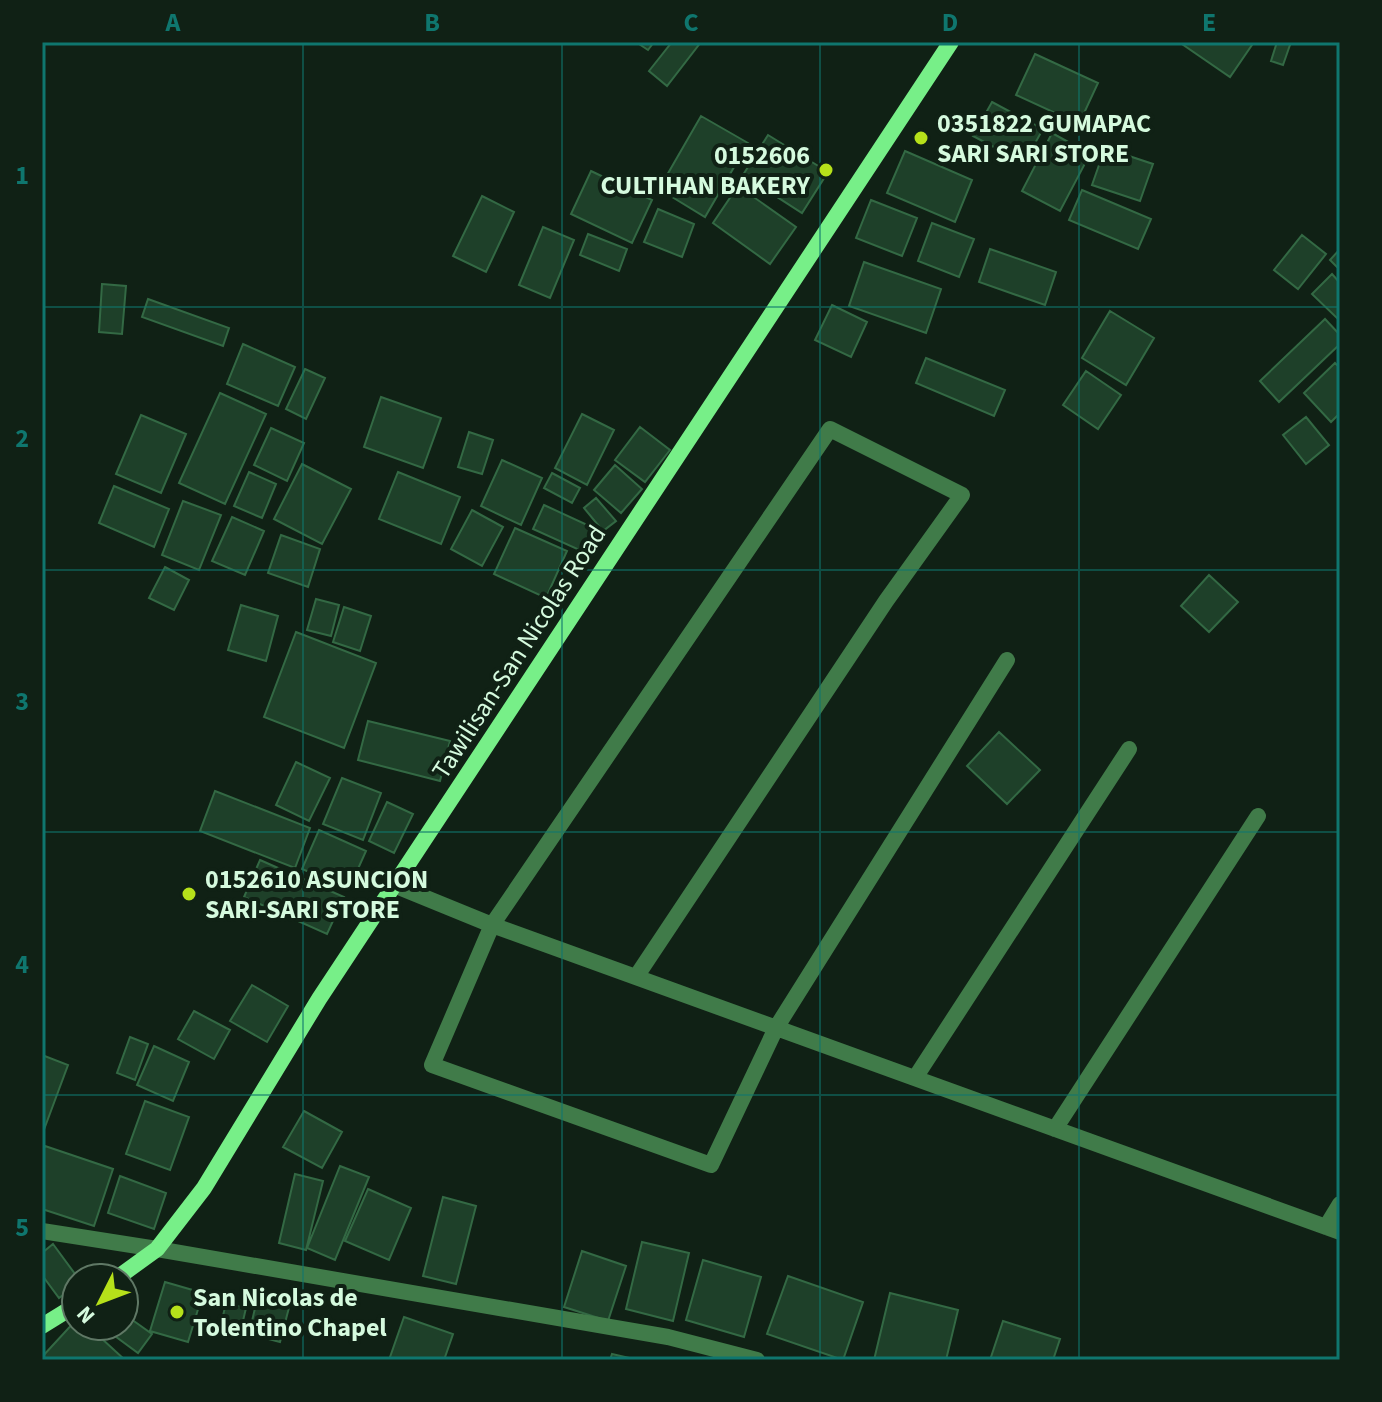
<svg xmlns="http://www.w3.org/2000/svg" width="1382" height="1402" viewBox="0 0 1382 1402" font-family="'Source Sans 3',sans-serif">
  <rect width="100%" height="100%" fill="#102115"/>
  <!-- building -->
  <path fill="#1e4029" stroke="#336944" stroke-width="2" d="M636 42H654L648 50Z
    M672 42H701L667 86 649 71Z
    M1179 42H1254L1230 77Z
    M1277 42H1291L1283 65 1271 61Z
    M1035 54 1098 83 1079 124 1016 95Z
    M992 102 1043 129 1024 163 973 136Z
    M701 116 748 143 705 217 659 189Z
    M1052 133 1090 154 1060 211 1022 191Z
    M768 135 828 172 802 213 743 175Z
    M1105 148 1153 164 1140 201 1092 185Z
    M905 151 972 180 955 222 887 193Z
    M591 171 652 200 632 243 571 214Z
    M738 186 796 227 770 264 713 223Z
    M1082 190 1151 219 1138 249 1069 220Z
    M482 196 514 212 486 272 453 256Z
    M871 200 917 218 902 256 856 238Z
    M658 209 694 224 682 257 644 242Z
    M932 223 974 239 959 277 918 261Z
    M543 227 574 240 550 298 519 285Z
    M588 234 627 249 619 271 580 255Z
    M1302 235 1326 254 1298 289 1274 270Z
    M990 249 1056 272 1045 305 979 282Z
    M1340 249V270L1330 260Z
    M864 262 941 289 926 333 849 306Z
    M1332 274 1340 283V321L1312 294Z
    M102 284 126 286 122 334 99 332Z
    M148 299 229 328 223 346 142 317Z
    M832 305 867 322 851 357 815 340Z
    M1110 311 1154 338 1126 385 1082 358Z
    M1325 319 1340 335V344L1279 402 1260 381Z
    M243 344 295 367 278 406 227 384Z
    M926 358 1005 390 994 416 916 383Z
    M1335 363 1340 368V413L1331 422 1304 393Z
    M305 369 325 378 306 419 286 409Z
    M1086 371 1121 395 1098 429 1063 405Z
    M220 393 266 414 225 504 179 483Z
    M381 397 441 418 423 468 364 447Z
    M582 414 614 430 587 485 555 468Z
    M141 415 186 434 161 493 116 474Z
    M1306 417 1329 445 1306 464 1283 435Z
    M640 427 670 450 645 482 615 460Z
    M271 428 304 443 287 481 254 465Z
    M469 432 493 440 482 474 458 467Z
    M502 460 542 478 521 525 481 506Z
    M302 464 351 489 322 544 274 519Z
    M615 465 642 489 621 513 594 490Z
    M249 472 276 484 262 518 234 506Z
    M398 472 460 497 441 544 379 519Z
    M552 473 580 488 572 503 544 488Z
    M114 486 169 509 154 547 99 523Z
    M596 498 616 521 603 531 584 508Z
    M183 501 221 515 199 570 162 555Z
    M544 505 596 529 586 553 533 529Z
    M472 510 503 527 482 566 451 549Z
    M232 517 264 531 245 575 212 561Z
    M515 528 567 551 546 598 494 574Z
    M281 535 320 549 308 587 268 573Z
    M165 567 189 580 174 610 149 598Z
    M1209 575 1238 602 1209 632 1181 606Z
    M316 599 339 605 331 636 307 630Z
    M241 605 278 616 266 661 228 650Z
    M344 607 371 616 360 651 333 642Z
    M296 632 376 663 344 748 264 717Z
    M368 721 450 741 440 781 358 760Z
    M999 732 1040 770 1007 804 967 766Z
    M296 762 330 778 309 821 276 805Z
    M342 778 381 793 363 840 323 824Z
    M215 791 310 828 295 868 200 831Z
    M387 802 413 814 394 853 369 841Z
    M319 830 366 851 349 889 302 869Z
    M260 860 344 897 327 934 244 897Z
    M252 985 288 1006 267 1042 230 1021Z
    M194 1011 230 1030 214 1059 178 1039Z
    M130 1037 148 1044 135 1080 117 1073Z
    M154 1046 189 1062 173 1101 137 1085Z
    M42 1055 68 1065 42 1135Z
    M145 1101 189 1117 170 1170 126 1154Z
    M304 1111 342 1132 322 1168 283 1147Z
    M45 1146 113 1169 94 1226 42 1209V1154Z
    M340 1166 369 1177 335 1260 307 1248Z
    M295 1174 323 1181 306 1250 279 1243Z
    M120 1176 166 1193 154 1229 108 1213Z
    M368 1189 411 1208 389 1260 345 1241Z
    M443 1197 476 1206 456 1284 423 1276Z
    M642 1242 689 1253 673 1321 626 1309Z
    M53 1244 78 1278H76V1285L59 1298 42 1275V1253Z
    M582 1251 626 1266 608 1321 564 1307Z
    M703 1260 761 1277 744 1337 686 1320Z
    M788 1276 863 1302 843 1360 767 1334Z
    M165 1282 203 1293 188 1342 150 1331Z
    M259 1291 291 1300 280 1342 249 1334Z
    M890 1293 958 1310 946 1360H874Z
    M226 1303 246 1308 239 1338 219 1333Z
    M124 1314 152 1334 138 1353 104 1328 105 1326H124Z
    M404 1317 453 1334 444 1360H389Z
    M76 1320V1326H88L125 1360H42V1357Z
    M1003 1321 1060 1339 1053 1360H990Z
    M612 1354 638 1360H610Z"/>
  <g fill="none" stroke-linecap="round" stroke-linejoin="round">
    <!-- minor -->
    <path stroke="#407b49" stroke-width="16" d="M394 885 492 925 1340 1232
      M636 977 886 601 962 495 830 429 492 925 432 1065 711 1165 776 1028 1007 660
      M915 1078 1129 749
      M1055 1129 1258 816
      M1326 1227 1340 1204"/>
    <!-- tertiary -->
    <path stroke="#407b49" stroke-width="16" d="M42 1231 157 1249 668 1337 757 1360"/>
    <!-- secondary -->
    <path stroke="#77ef88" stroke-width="16" d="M117 1278 157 1249 204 1188 319 999 951 42
      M42 1326 76 1305"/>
  </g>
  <!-- grid -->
  <path fill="none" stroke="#0f766e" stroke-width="2" stroke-opacity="0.55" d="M303 42V1360M562 42V1360M820 42V1360M1079 42V1360M42 307H1340M42 570H1340M42 832H1340M42 1095H1340"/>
  <!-- markers -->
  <g fill="#b6e11a" stroke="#102115" stroke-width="3">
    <circle cx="921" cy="138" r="8"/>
    <circle cx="826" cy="170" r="8"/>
    <circle cx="189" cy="894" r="8"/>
    <circle cx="177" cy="1312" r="8"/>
  </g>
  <g text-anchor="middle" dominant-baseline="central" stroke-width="8" stroke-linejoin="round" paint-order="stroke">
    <!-- poi labels -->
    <g font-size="26" font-weight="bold" fill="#d5fade" stroke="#102115" text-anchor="start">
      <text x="937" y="123">0351822 GUMAPAC<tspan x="937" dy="30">SARI SARI STORE</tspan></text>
      <text x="810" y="155" text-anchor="end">0152606<tspan x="810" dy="30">CULTIHAN BAKERY</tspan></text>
      <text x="205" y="879">0152610 ASUNCION<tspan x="205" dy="30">SARI-SARI STORE</tspan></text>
      <text x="193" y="1297">San Nicolas de<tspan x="193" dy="30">Tolentino Chapel</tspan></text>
    </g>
    <!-- street labels -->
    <g font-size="26" fill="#d5fade" stroke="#102115">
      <text transform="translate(519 652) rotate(-57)">Tawilisan-San Nicolas Road</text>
    </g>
  </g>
  <!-- border -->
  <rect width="1382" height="1402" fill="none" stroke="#102115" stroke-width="88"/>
  <!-- north arrow -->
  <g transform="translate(100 1302) rotate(228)"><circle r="38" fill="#102115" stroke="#5f7865" stroke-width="2"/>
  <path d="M0-6L14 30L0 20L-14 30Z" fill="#b6e11a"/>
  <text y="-12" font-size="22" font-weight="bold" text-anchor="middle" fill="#d5fade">N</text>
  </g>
  <rect x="44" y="44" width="1294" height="1314" fill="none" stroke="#0f766e" stroke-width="3"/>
  <g font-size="26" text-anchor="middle" font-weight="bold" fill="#0f766e">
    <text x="173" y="31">A</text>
    <text x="432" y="31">B</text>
    <text x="691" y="31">C</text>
    <text x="950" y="31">D</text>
    <text x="1209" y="31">E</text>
    <text x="22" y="184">1</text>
    <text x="22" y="447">2</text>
    <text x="22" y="710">3</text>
    <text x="22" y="973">4</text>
    <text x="22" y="1236">5</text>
  </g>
</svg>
